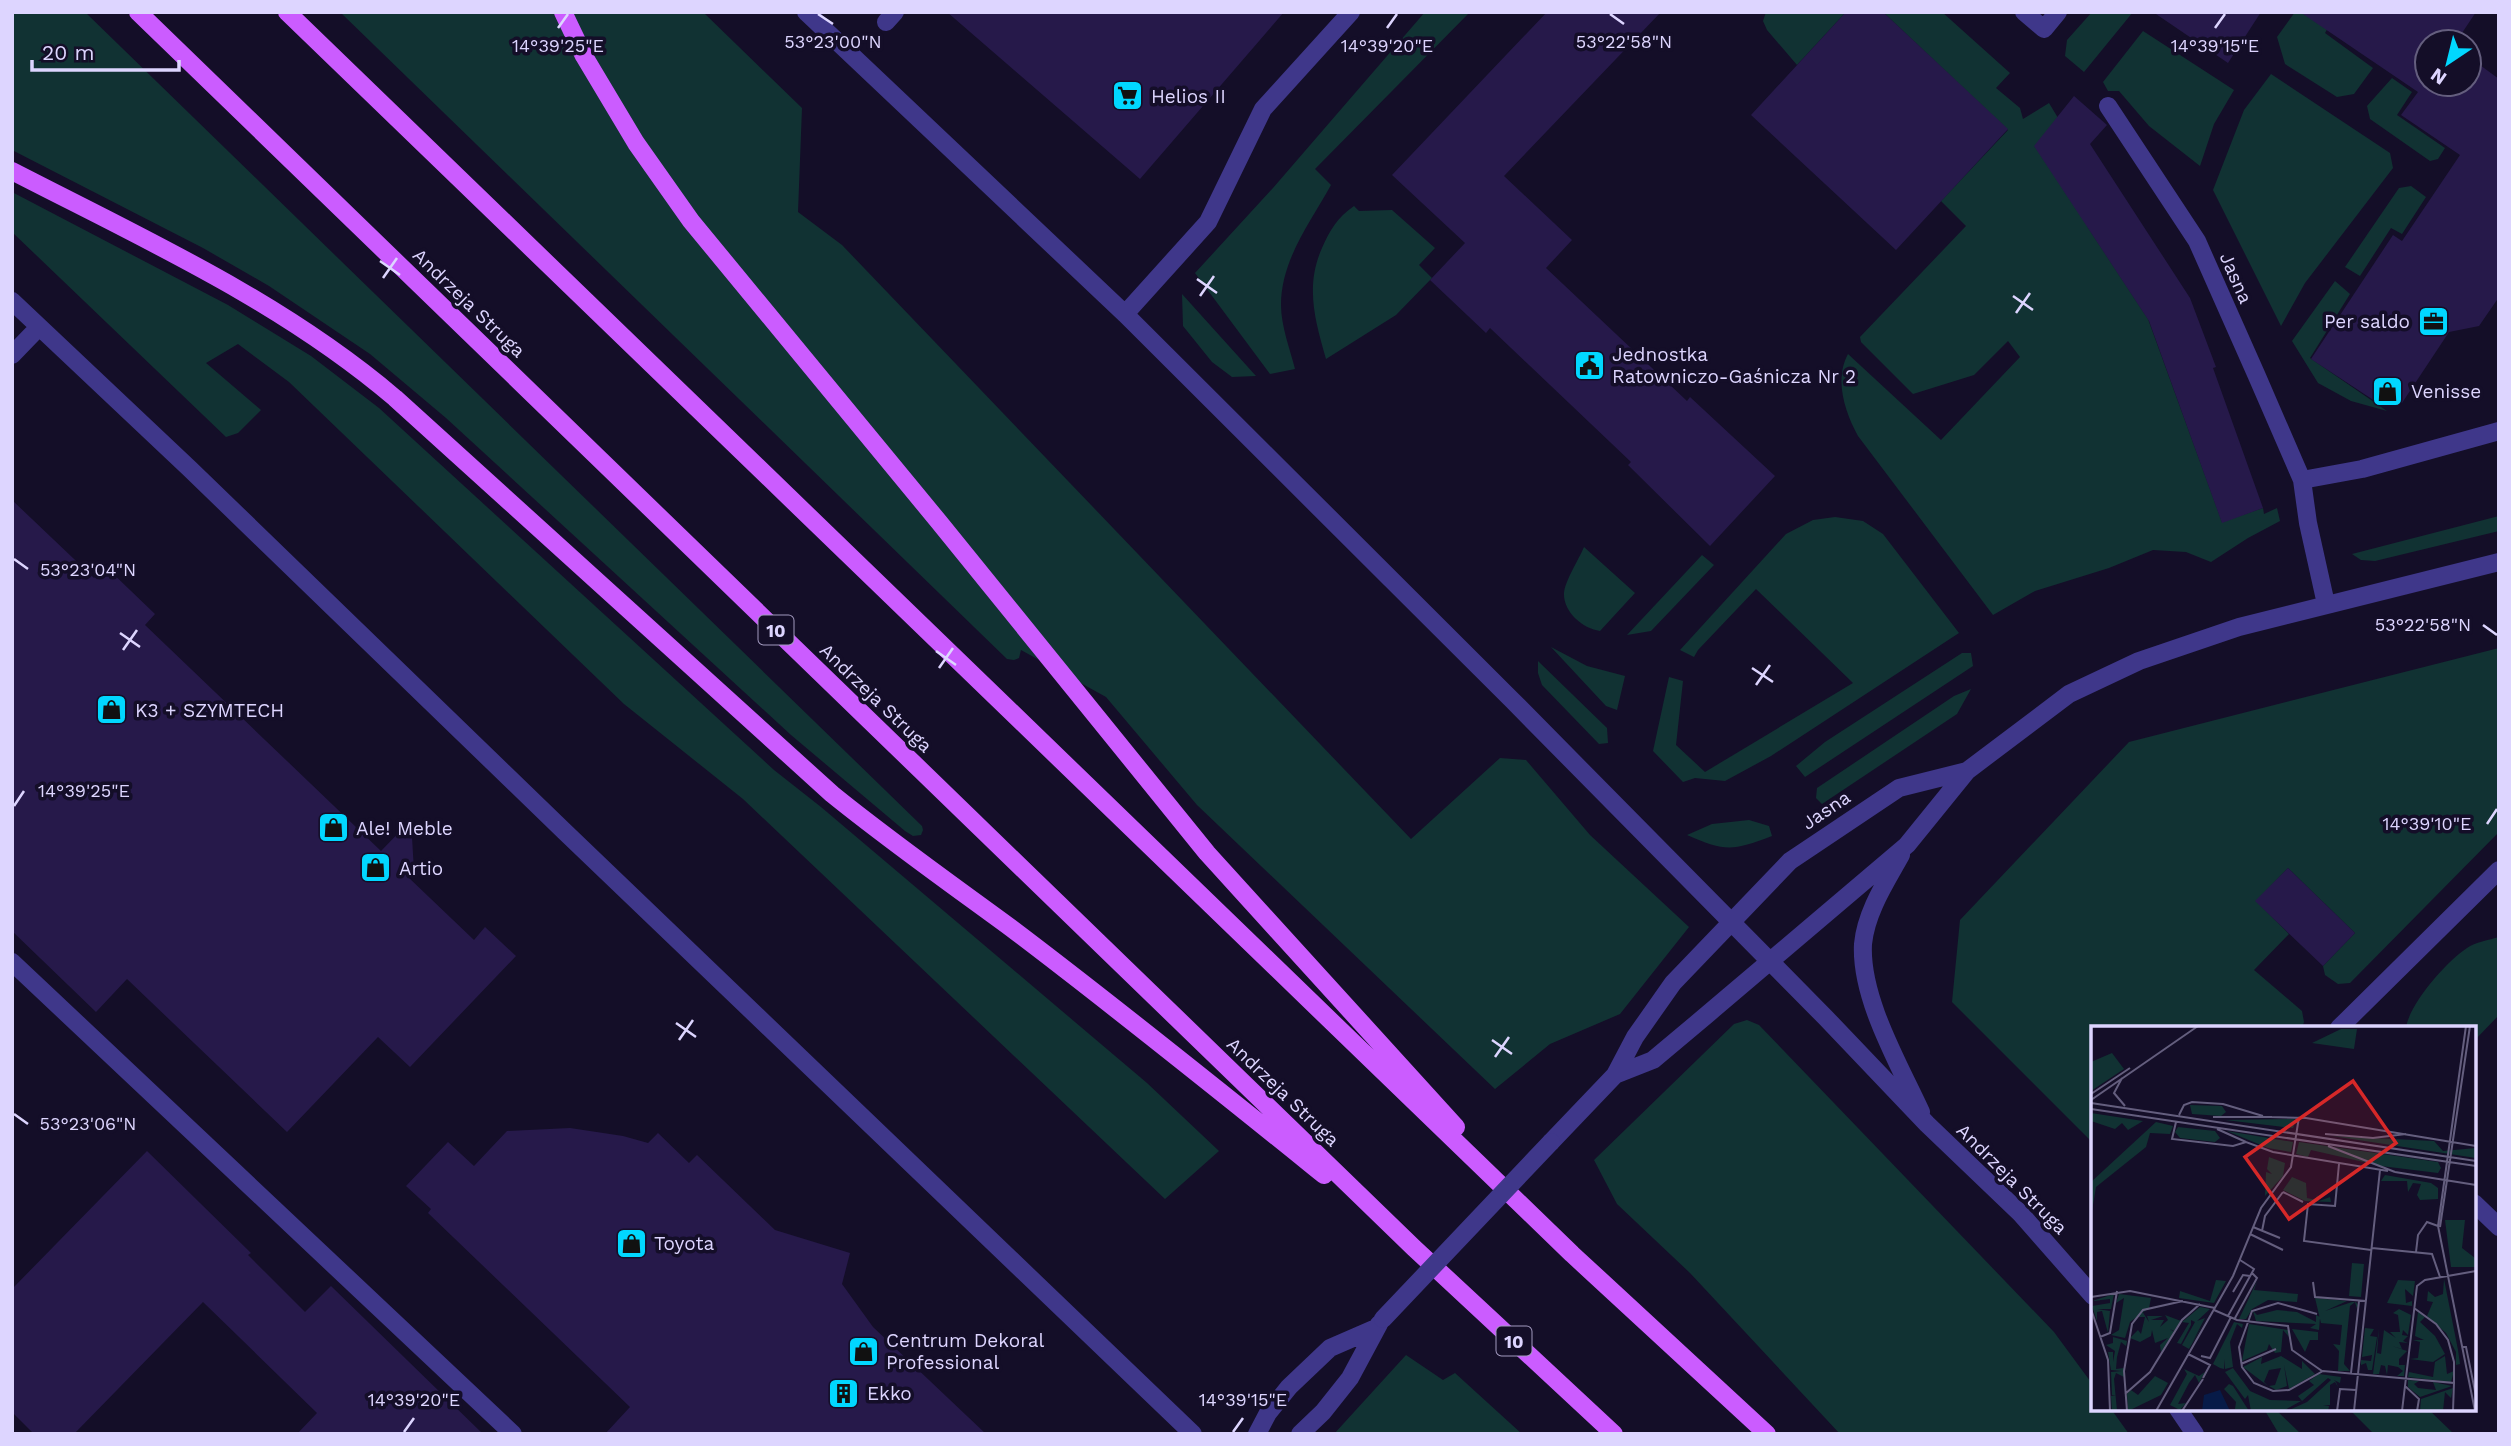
<svg xmlns="http://www.w3.org/2000/svg" width="2511" height="1446" viewBox="0 0 2511 1446" font-family="'Work Sans',sans-serif">
  <rect width="100%" height="100%" fill="#140e28"/>
  <!-- green -->
  <path fill="#113233" d="M12 12H85L922 826 923 830 921 835 913 836 905 831 791 735 446 418 370 354 269 286 203 248 12 150Z
    M340 12H703L802 108 798 212 842 245 1411 839 1500 758 1526 760 1590 835 1689 927 1620 1014 1550 1044 1495 1089 1197 805 1106 697 1021 650 1019 658 1014 660 1007 659Z
    M1425 12H1470L1315 169 1331 185C1310 223 1281 260 1281 305 1281 326 1290 349 1295 369L1270 374 1195 273 1273 188Z
    M1766 12H1846L1797 65 1767 30 1763 21Z
    M1883 12H1942L2010 73 1996 88 2020 108 2023 119 2049 103 2078 151 2087 226 2148 319 2222 522 2263 508 2264 514 2277 508 2280 521 2248 538 2211 562 2186 552 2153 550 2109 568 2035 591 1993 615 1858 436C1845 412 1834 380 1848 354L1941 440 2020 357 2008 341 1974 375 1913 394 1861 342 1860 337 1966 226 1941 201 2008 130Z
    M2092 12H2133L2084 72 2065 56 2067 40Z
    M2295 12H2337L2325 33 2373 68 2354 94 2337 97 2285 64 2277 37Z
    M2143 31 2234 90 2214 124 2200 166 2149 126 2119 91H2108L2103 82Z
    M2271 74 2390 153 2393 168 2305 283 2281 326 2213 190 2244 110Z
    M2392 78 2412 92 2397 115 2445 148 2438 159 2430 161 2370 119 2367 106Z
    M2411 186 2426 197 2402 234 2391 228 2360 276 2345 267 2399 188Z
    M12 192 228 305 311 356 379 408 774 770 821 807 1147 1083 1219 1151 1165 1199 743 799 624 704 289 382 238 344 206 363 261 410 238 433 226 437 12 232Z
    M1354 206 1359 211 1392 210 1435 248 1419 265 1432 278 1396 315 1326 359C1315 321 1305 286 1322 248 1330 230 1337 218 1354 206Z
    M2335 281 2350 294 2310 358 2387 411 2351 401 2318 383 2292 341Z
    M1182 294 1256 376 1232 377 1212 362 1183 326Z
    M2499 516V531L2375 561 2361 560 2352 554Z
    M1835 517 1863 521 1883 534 1959 633 1771 756 1725 781 1695 778 1683 782 1653 751 1669 677 1683 681 1676 745 1705 772 1853 683 1756 589 1698 650 1694 657 1680 650 1786 534 1813 520Z
    M1584 547 1635 593 1600 631C1583 629 1563 612 1564 593 1565 581 1579 559 1584 547Z
    M1702 555 1714 565 1651 631 1627 635Z
    M1551 647 1587 666 1625 676 1617 710 1606 706Z
    M2499 648V832L2350 983 2338 984 2325 975 2323 966 2355 933 2288 868 2256 901 2289 934 2254 970 2302 1011 2304 1022 2302 1028H2093V1143L1952 1002 1960 920 2129 742Z
    M1962 653H1971L1973 666 1805 777 1796 766 1825 742Z
    M1538 661 1607 728 1608 743 1599 744 1542 685 1538 673Z
    M1971 689 1957 714 1822 804 1816 798 1817 788 1954 696Z
    M1749 820 1769 826 1772 836C1732 851 1726 852 1687 835L1712 824Z
    M2499 937V1015L2474 1041V1028H2406C2409 1004 2447 961 2467 948 2475 942 2489 940 2499 937Z
    M1747 1020 1759 1025 2054 1332 2093 1385V1409H2111L2129 1434H1840L1690 1273 1617 1204 1594 1160 1734 1024Z
    M1406 1355 1443 1380 1455 1373 1522 1434H1334Z
    M2264 1409H2275L2301 1434H2279Z
    M2349 1409H2428L2454 1434H2374Z"/>
  <!-- building -->
  <path fill="#26194a" d="M947 12H1284L1140 179Z
    M1547 12H1661L1504 176 1572 240 1546 268 1687 401 1690 397 1775 476 1710 546 1628 465 1631 462 1490 328 1486 333 1430 280 1465 243 1392 175Z
    M1846 12H1883L2008 129 1896 250 1751 115Z
    M2153 12H2261L2228 63Z
    M2300 12H2476L2456 42H2427V84H2469V57L2499 79V297L2479 326 2449 332 2402 403 2381 405 2311 359 2393 235 2402 241 2460 155 2401 115 2418 92Z
    M2074 96 2107 125 2090 144 2190 298 2216 367 2213 368 2263 508 2222 523 2149 321 2034 146Z
    M12 500 94 578 105 566 155 614 145 625 381 851 411 820 414 871 408 877 474 940 485 927 516 956 410 1067 378 1037 287 1132 127 979 96 1012 12 931Z
    M2288 868 2355 933 2323 966 2255 901Z
    M570 1128 623 1136 648 1143 658 1133 689 1163 697 1155 775 1230 850 1253 842 1284 873 1327 986 1434H605L630 1407 428 1213 431 1209 406 1186 448 1142 474 1166 507 1131Z
    M147 1151 251 1253 248 1255 305 1312 331 1286 483 1434H297L317 1413 203 1302 74 1434H34L12 1412V1289Z"/>
  <g fill="none" stroke-linecap="round" stroke-linejoin="round">
    <!-- minor -->
    <path stroke="#3f378a" stroke-width="18" d="M806 12 1125 314 1512 700 1825 1017 1927 1124 2021 1214 2093 1296
      M2024 12 2044 29 2058 12
      M886 22 895 12
      M2108 106 2197 241 2256 374 2302 480 2308 523 2326 604
      M12 301 190 469 564 831 1193 1434
      M1125 314 1208 222 1263 109 1351 12
      M12 355 39 327
      M2302 480 2362 469 2499 431
      M1901 855C1886 882 1866 912 1863 944 1860 998 1899 1064 1921 1112
      M12 962 513 1434
      M2339 1028 2499 870
      M1615 1075 1653 1060 1709 1013 1907 845 1967 771 2069 694 2139 661 2239 627 2499 562
      M1551 1142 1615 1075 1635 1037 1673 983 1790 861 1899 788 1967 771
      M2474 1203 2499 1227
      M2178 1409 2195 1434
      M1257 1434 1268 1413 1289 1387 1330 1348 1376 1328
      M1300 1434 1323 1412 1350 1378 1379 1324"/>
    <!-- major -->
    <path stroke="#cb5cff" stroke-width="18" d="M138 12 1414 1248 1614 1434
      M287 12 1572 1254 1767 1434
      M563 12 584 56 636 143 691 221 939 522 1207 853 1456 1127
      M12 171C144 239 281 301 395 398L832 794C890 841 951 884 1011 928 1117 1008 1221 1092 1324 1175"/>
    <!-- minor-bridge -->
    <path stroke="#3f378a" stroke-width="18" d="M1383 1319 1551 1142"/>
  </g>
  <!-- ticks -->
  <path fill="none" stroke="#ddd5ff" stroke-width="2.5" d="M818 14 833 24M1610 14 1624 24M558 28 568 14M1387 28 1397 14M2215 28 2225 14M380 261 400 275M383 278 397 258M1197 279 1217 293M1200 296 1214 276M2013 296 2033 310M2016 313 2030 293M14 559 28 569M2483 625 2497 635M120 633 140 647M123 650 137 630M936 651 956 665M939 668 953 648M1752 668 1773 682M1756 685 1770 665M14 806 24 791M2487 824 2497 809M676 1023 696 1037M679 1040 693 1020M1492 1040 1512 1054M1495 1057 1509 1037M14 1114 28 1124M404 1432 414 1418M1233 1432 1243 1418"/>
  <!-- icons -->
  <defs>
    <symbol id="supermarket-square" viewBox="-11 -11 22 22"><rect x="-9" y="-9" width="18" height="18" rx="4" fill="#01d7ff" stroke="#140e28"/><path d="M-6-5.5h2.5l.6 2H6L4.5 2H-2.5L-4.4-4H-6ZM-1.5 3.2a1.3 1.3 0 1 0 .1 0ZM3 3.2a1.3 1.3 0 1 0 .1 0Z" fill="#111"/></symbol>
    <symbol id="office-square" viewBox="-11 -11 22 22"><rect x="-9" y="-9" width="18" height="18" rx="4" fill="#01d7ff" stroke="#140e28"/><path d="M-6-3h4V-5.5h4V-3h4V5H-6ZM-1-4.5V-3h2v-1.5ZM-6 0V1H6V0Z" fill="#111"/></symbol>
    <symbol id="civic-square" viewBox="-11 -11 22 22"><rect x="-9" y="-9" width="18" height="18" rx="4" fill="#01d7ff" stroke="#140e28"/><path d="M-.6-6.5H3V-4.5H.6V-3L4-1V1h2V6H-6V1h2V-1L-.6-3ZM-1.2 2.5V6h2.4V2.5Z" fill="#111"/></symbol>
    <symbol id="shop-square" viewBox="-11 -11 22 22"><rect x="-9" y="-9" width="18" height="18" rx="4" fill="#01d7ff" stroke="#140e28"/><path d="M-5-2.5h2.3a2.7 3.5 0 0 1 5.4 0H5L5.5 6h-11ZM-1.5-2.5h3a1.5 2.3 0 0 0-3 0Z" fill="#111"/></symbol>
    <symbol id="building-square" viewBox="-11 -11 22 22"><rect x="-9" y="-9" width="18" height="18" rx="4" fill="#01d7ff" stroke="#140e28"/><path d="M-4-6H4V6H1V3H-1V6H-4ZM-2.5-4.3h1.7v1.8h-1.7ZM.8-4.3h1.7v1.8H.8ZM-2.5-1h1.7V.8h-1.7ZM.8-1h1.7V.8H.8Z" fill="#111"/></symbol>
  </defs>
  <g fill-rule="evenodd">
    <use href="#supermarket-square" x="1110" y="78" width="35" height="35"/>
    <use href="#office-square" x="2416" y="304" width="35" height="35"/>
    <use href="#civic-square" x="1572" y="348" width="35" height="35"/>
    <use href="#shop-square" x="2370" y="374" width="35" height="35"/>
    <use href="#shop-square" x="94" y="692" width="35" height="35"/>
    <use href="#shop-square" x="316" y="810" width="35" height="35"/>
    <use href="#shop-square" x="358" y="850" width="35" height="35"/>
    <use href="#shop-square" x="614" y="1226" width="35" height="35"/>
    <use href="#shop-square" x="846" y="1334" width="35" height="35"/>
    <use href="#building-square" x="826" y="1376" width="35" height="35"/>
  </g>
  <g text-anchor="middle" dominant-baseline="central" stroke-width="7" stroke-linejoin="round" paint-order="stroke">
    <!-- shield labels -->
    <g fill="#140e28" stroke="#a199be" stroke-width="2">
      <rect x="758.5" y="615.5" width="35" height="29" rx="5"/>
      <rect x="1496.5" y="1326.5" width="35" height="29" rx="5"/>
    </g>
    <g font-size="18" font-weight="bold" fill="#ddd5ff">
      <text x="776" y="630">10</text>
      <text x="1514" y="1341">10</text>
    </g>
    <!-- poi labels -->
    <g font-size="19" fill="#ddd5ff" stroke="#140e28" text-anchor="start">
      <text x="1151" y="96">Helios II</text>
      <text x="2410" y="321" text-anchor="end">Per saldo</text>
      <text x="1612" y="354">Jednostka<tspan x="1612" dy="22">Ratowniczo-Gaśnicza Nr 2</tspan></text>
      <text x="2411" y="391">Venisse</text>
      <text x="135" y="710">K3 + SZYMTECH</text>
      <text x="356" y="828">Ale! Meble</text>
      <text x="399" y="868">Artio</text>
      <text x="654" y="1243">Toyota</text>
      <text x="886" y="1340">Centrum Dekoral<tspan x="886" dy="22">Professional</tspan></text>
      <text x="867" y="1393">Ekko</text>
    </g>
    <!-- street labels -->
    <g font-size="19" fill="#ddd5ff" stroke="#140e28">
      <text transform="translate(2236 278) rotate(66)">Jasna</text>
      <text transform="translate(469 303) rotate(44)">Andrzeja Struga</text>
      <text transform="translate(876 698) rotate(44)">Andrzeja Struga</text>
      <text transform="translate(1826 810) rotate(-34)">Jasna</text>
      <text transform="translate(1283 1092) rotate(44)">Andrzeja Struga</text>
      <text transform="translate(2012 1179) rotate(45)">Andrzeja Struga</text>
    </g>
  </g>
  <!-- overview -->
  <g transform="translate(2091 1026)">
    <rect width="385" height="385" fill="#140e28"/>
    <path d="M250 3H266L263 23 221 17ZM21 27 33 43 0 65V36ZM99 79 131 80 135 86 130 90 101 88ZM0 87 52 95 37 104 31 97 24 103 0 95ZM134 94 202 93 205 94 202 102ZM65 96 82 100 79 108 59 107 55 121 5 161 0 191V156ZM87 101 124 105 129 112 124 116 89 112 84 106ZM136 105 202 116 200 126 177 122ZM241 110 343 115 352 125 385 122V132ZM208 116 347 136 350 142 347 147 290 140 220 124 217 131 205 128ZM178 131 194 137 192 150 174 170 175 146 181 148 176 143ZM294 149 340 157 347 162V173L329 174 326 169 330 158 322 157 317 166 316 155H290ZM201 151 215 157 216 172 225 174 226 169 228 175 239 171 240 176 214 175 192 164ZM354 194H374L371 222 384 232 385 241H360ZM261 237 273 238 270 271 258 270ZM353 253 367 324 369 338 365 339V326L355 307 336 290 342 276 336 275 337 265 344 271 352 268ZM125 254 135 255 123 277 88 272 89 265 119 275ZM307 254 324 255 322 270 314 263 315 277 321 275V280L296 277ZM166 255 163 264 207 268 206 276 177 274 161 283 155 293H148ZM23 268 20 283H6L19 285 17 307 11 285 6 286V295L1 280 19 277V273L1 275ZM28 268 60 272 58 282 39 296 34 312 20 309 28 304 33 272 25 277ZM224 272 256 275 234 285 261 276H265L267 279 266 283 264 276 259 280 253 338 259 345H247L248 325 242 318 249 319 251 299 230 297ZM109 281 119 283 106 295 114 292 101 317 119 287 98 323 91 319 104 296 100 294V299L90 318 86 317 98 297 91 296ZM308 283 320 289 317 309 312 304 311 309 317 310 312 315 317 317 308 316 311 323 301 320 316 325 308 333V339H314L313 350H306L312 345 307 341 297 339 296 349 294 340 290 339 288 348H282L288 302 286 327 290 328 293 304 305 312 299 306H309L307 289 302 287ZM186 284 206 286 225 296V289L229 291 228 304 219 302 225 298 165 295 162 285 166 289ZM51 285 58 296 56 290H72L60 294H73L69 301 77 294 74 289 90 295 83 305 79 303 83 306 70 326 69 319 77 312 64 317 61 304 60 310 49 316 39 312 47 304 50 308 54 291H46ZM327 286 334 291 329 296 344 310 354 328 342 336 319 333 327 332 329 316 322 314H333L324 310ZM143 296 152 298 151 302 146 298 139 316 142 341 134 343 133 333V343L129 342 122 338ZM158 298 197 304 198 311 192 304 190 326 184 327 178 318 176 324 151 335ZM274 302 283 303 279 310 286 311 281 344H277L275 337 270 339V334L280 335 281 329 271 331ZM201 303 227 306V314H219L214 326ZM22 311 36 315 35 320 30 316 26 331 25 343 33 342V351L25 347 23 353 26 385H21L20 370 25 369H21L20 346 31 345 20 344 17 326H22V336L24 325 15 319 22 317ZM190 330 211 343V335L224 348 198 363 193 339 196 360 185 364 178 360 184 359 190 342 178 344 173 356 177 360 152 341 171 331 170 338ZM354 330 356 348 363 345 360 356 317 351 318 346 342 351 344 336ZM142 342 159 365 179 374 210 375 192 385H160L157 369 154 373 134 346ZM93 343 108 350 114 346 108 357 104 349 98 357 87 378 95 377 89 384 79 379 96 348ZM228 348 250 351 249 357 243 354 245 356 247 361 244 356 239 359V379H232L238 380 237 385H196L216 376 240 354 237 352 211 375 207 370 223 359 218 355ZM64 350 77 357 70 369 37 385 36 368 40 364 47 369ZM317 354 328 355 323 358 327 362 345 364 342 356 361 360 329 371 317 361ZM138 358 142 360 158 385 144 383 145 376 133 363ZM362 362 360 372 354 366 352 385H329L330 373Z" fill="#113233"/>
    <path d="M129 364 139 385H111L113 369Z" fill="#071b48"/>
    <path fill="none" stroke="#645e7e" stroke-width="2" d="M375 0 347 200 384 385M31 52 23 67 34 80M0 68 39 42M0 74 107 0M0 77 385 135M0 83 385 140M88 89 93 79 101 76 132 78 172 90M122 91H181M179 91 215 92 385 120M85 96 81 113 142 120 155 116 182 126 297 145M126 103 155 116M234 108 282 112 315 108M237 120 304 146M248 138 244 180 217 178 213 215 280 224M304 146 385 159M192 166 212 176M162 201 189 212M349 201 379 0M171 205 174 190 192 166M159 208 192 224M281 222 341 228 349 251M325 226 327 209 336 196 347 200M222 256 224 271 275 275M142 266 152 249 159 250M0 271 39 265 124 282M323 282 345 298 357 314 363 336V357M0 283 17 334 19 385M123 284 146 294 197 300 201 324 231 345M226 288 187 277 161 285 148 321 151 341 163 357 182 365 198 364 232 345 363 357 362 385M137 290 163 243 149 234M144 292 166 252 161 247M9 311 19 307 26 265M371 321H375L385 370M97 328 119 339 112 352M110 330 119 332 140 291M150 338 185 323M260 347 268 275M314 360 328 373 326 385M34 368 59 346 91 294 109 278M36 385 33 345 41 298 52 284 92 275M65 385 142 250 170 182 200 141 208 91M91 385 112 353M246 385 249 363 265 364M263 385 289 144M311 385 326 260 334 254 385 245"/>
    <path fill="#d62828" fill-opacity="0.15" stroke="#d62828" stroke-width="3.5" d="M262 55 305 117 198 193 154 131Z"/>
    <rect width="385" height="385" fill="none" stroke="#ddd5ff" stroke-width="3.5"/>
  </g>
  <g font-size="18" text-anchor="middle" fill="#ddd5ff" stroke="#140e28" stroke-width="7" stroke-linejoin="round" paint-order="stroke">
    <text x="833" y="48">53°23'00"N</text>
    <text x="1624" y="48">53°22'58"N</text>
    <text x="558" y="52">14°39'25"E</text>
    <text x="1387" y="52">14°39'20"E</text>
    <text x="2215" y="52">14°39'15"E</text>
    <text x="88" y="576">53°23'04"N</text>
    <text x="2423" y="631">53°22'58"N</text>
    <text x="84" y="797">14°39'25"E</text>
    <text x="2427" y="830">14°39'10"E</text>
    <text x="88" y="1130">53°23'06"N</text>
    <text x="414" y="1406">14°39'20"E</text>
    <text x="1243" y="1406">14°39'15"E</text>
  </g>
  <!-- border -->
  <rect width="2511" height="1446" fill="none" stroke="#ddd5ff" stroke-width="28"/>
  <!-- north arrow -->
  <g transform="translate(2448 63) rotate(215)"><circle r="33" fill="#140e28" stroke="#645e7e" stroke-width="2"/>
  <path d="M0-5L12 26L0 18L-12 26Z" fill="#01d7ff"/>
  <text y="-10" font-size="19" font-weight="bold" text-anchor="middle" fill="#ddd5ff">N</text>
  </g>
  <!-- scale -->
  <path d="M32 60v10h147v-10" fill="none" stroke="#ddd5ff" stroke-width="3.5"/>
  <text x="42" y="60" font-size="21" fill="#ddd5ff" stroke="#140e28" stroke-width="5" paint-order="stroke">20 m</text>
</svg>
